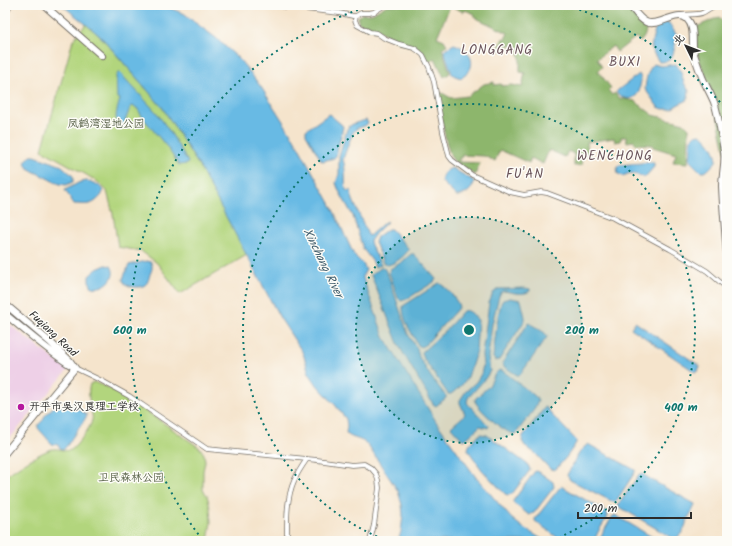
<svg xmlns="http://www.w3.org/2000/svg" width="732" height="546" viewBox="0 0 732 546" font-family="Kalam,'LXGW WenKai TC',sans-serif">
  <rect width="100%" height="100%" fill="#fdfcf7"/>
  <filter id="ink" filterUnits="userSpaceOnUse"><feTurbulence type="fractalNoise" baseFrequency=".025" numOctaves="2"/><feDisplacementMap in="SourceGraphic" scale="8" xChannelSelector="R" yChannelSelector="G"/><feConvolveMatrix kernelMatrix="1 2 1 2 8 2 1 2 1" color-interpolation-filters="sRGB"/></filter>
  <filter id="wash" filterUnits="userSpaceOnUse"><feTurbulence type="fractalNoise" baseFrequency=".012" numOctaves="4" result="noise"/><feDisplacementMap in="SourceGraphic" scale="16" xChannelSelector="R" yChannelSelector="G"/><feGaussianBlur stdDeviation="0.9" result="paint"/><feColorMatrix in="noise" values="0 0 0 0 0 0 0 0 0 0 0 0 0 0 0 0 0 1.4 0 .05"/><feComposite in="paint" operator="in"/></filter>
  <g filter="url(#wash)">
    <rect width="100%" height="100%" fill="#f5e4cc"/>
    <!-- built -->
    <path fill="#eed0e7" d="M5 321 68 370 5 444Z"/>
    <!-- green -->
    <path fill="#b2d57d" stroke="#6e8054" d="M86 24 103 39 162 107 198 164 247 255 180 294 157 263 141 251 118 247 113 214 107 191 98 182 85 174 42 150 73 40Z
      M94 382 109 388 127 398 200 448 204 454 205 461 203 471V490L207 495 210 508 211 522 208 541H8C2 532 9 522 5 513V477C12 470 44 450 53 449 59 448 65 452 71 450 76 447 92 426 92 420 93 418 92 416 92 414 90 405 87 393 90 384Z"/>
    <!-- forest -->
    <path fill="#8db66c" stroke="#5c704c" d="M387 5H626L646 24C646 32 646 36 640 42L636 37 617 52 613 46 597 59 602 67 598 71 611 88 608 90 612 95 615 93 619 98 635 101 653 115 684 123 689 128 688 163 673 162 676 154 653 147V145L635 144 634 141 627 142 626 137H621V141L615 142 614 138 587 142 588 154 580 155 582 165 574 166V154L568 151 565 157 549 150 543 164 531 158 529 163 500 150 495 161 484 156 462 155V158H459V162L480 163 475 175C468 170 460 166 454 161 446 153 440 107 437 94L442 93 451 98 468 96 484 84 494 82V85L501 84V86L512 85 522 87 525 73 520 72V57L516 44 504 47 505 50 500 51 499 47 503 38 505 39 508 33 474 17 475 14 465 10 464 12 450 6 437 37 444 40 447 45 442 48 450 73 444 77 435 58 429 62 422 51 416 47 398 42 378 30 367 28 358 22V17L362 14H372Z
      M719 17 727 24V33L725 35 727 37V177H726L727 159 712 93 695 49 694 28Z"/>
    <!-- water -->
    <path fill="#68bae4" stroke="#4a7288" d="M62 5H162L185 14 193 21 216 38 239 59 248 70 261 87 293 137 330 203 354 255 363 264 366 270 363 275V278L384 337 437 423 475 476 511 518 522 527 545 541H398L401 532 403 515 402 505 398 491 367 444C360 438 351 439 346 433L347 426 346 419 336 406 317 385 309 373 303 353 280 318 198 164 162 107 103 39 93 30Z
      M667 22 669 23 677 36C676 40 675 43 675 46 672 57 674 62 659 62L651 49 652 42 655 29 658 25Z
      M454 44C471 49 480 67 461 78L455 76 452 74 444 50Z
      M654 64 661 66 676 64 681 72 684 83 689 91 688 98 686 101 679 104 671 109H663L658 107 645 89C646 81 647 70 654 64Z
      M119 72 157 113 172 135 188 162 187 164 179 165 167 147 144 119 137 108 132 106 130 108 123 127C111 123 118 108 120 99L117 98 116 76Z
      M639 74C642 79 641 81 640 86 638 92 641 88 638 93 633 102 622 99 616 92L618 90Z
      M329 114 342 125 343 127 336 156 334 158 323 161 321 160 306 134V130Z
      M366 120 368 123C364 128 358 126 354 131 352 133 345 154 343 159 344 163 345 167 345 172 346 179 344 186 347 191L351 190V194L353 200 368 235 369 236 386 221 387 222 375 234 370 241 371 245 381 265 375 267 373 262 363 249 353 216 339 191 336 183 339 174V156L347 129C351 123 360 122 366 120Z
      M700 134C707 137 719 154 716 161 715 163 712 166 710 168 707 171 706 172 701 172L690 161 691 139 695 135Z
      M31 156H35L62 166 73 176V182L66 185 60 184C53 182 46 177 39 174 31 170 18 165 31 156Z
      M653 162 654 164V167L645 177 630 173 623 176 618 174 617 167 619 165Z
      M452 168 474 181C474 189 464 197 456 196L442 182C440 175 446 170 452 168Z
      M87 181C96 183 110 189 98 199 96 201 93 203 90 204 85 205 79 204 74 204L65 190 80 182Z
      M388 229H391L408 248 409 249C405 256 396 263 388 265L383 263 375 242 377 237Z
      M411 254H414L436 279 434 282 407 299 401 301 398 298 389 272 390 269 402 262Z
      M146 261 151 262C153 267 152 270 150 274 149 278 148 283 145 285 139 289 124 287 123 280 123 277 128 268 129 265Z
      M106 265 111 266C119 278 103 290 92 287L89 281V276L97 269Z
      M382 267 384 268 388 275 408 334 417 349 419 357 431 377 446 396V398L436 406 433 404 399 346 371 275 373 273Z
      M439 283C445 286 458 300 459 307L426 344 421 347 418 345C412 333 402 320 403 306Z
      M524 288 530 289V291C523 296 512 292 504 291L501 292 499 296 492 324 488 357 490 371 485 379 468 398 467 402 468 404 489 426 488 428 480 426 466 439 463 440 451 427C455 423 462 418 465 414L460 403V400L466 391 476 382 481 374 483 365 482 355 489 303 493 293 498 289Z
      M510 298 521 300 525 317V320L499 360 496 361 493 358C494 349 498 305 503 300 505 299 508 299 510 298Z
      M463 311C470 309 473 315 478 320L476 352 468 377 461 386 451 394H448L424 359 423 356 422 352 444 332Z
      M635 322 700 366 698 371 695 372 631 328Z
      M529 323 545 333 547 337 520 375H517L503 366V362L527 325Z
      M499 370 503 371 535 396 538 401 533 411 517 432 515 434C505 434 481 411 476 403L475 399 489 386 495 374Z
      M55 406 57 407 72 406C77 408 82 411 87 415 84 422 78 428 74 435 70 440 69 444 64 449L60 448 58 445 52 444 38 428C37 424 42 422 44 419V417L50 410Z
      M545 407 547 408 551 414 576 440V443L568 455 557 468 555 470 550 469 535 453 525 446 522 441 523 436Z
      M481 434 487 435 527 464 529 467 530 470 512 494 508 495 505 494 482 470 468 450C468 444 476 437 481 434Z
      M588 444 635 470V472L615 503 570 480 567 475C572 466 579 450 588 444Z
      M535 471 539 472 553 482 554 487 534 513 529 515 513 503V501Z
      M641 474H642L655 482 695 504C694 509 691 513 688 518 684 528 685 533 674 539L618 506 619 504 638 476Z
      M561 486 607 512 608 516 598 532 594 541H562L535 521V519Z
      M615 515 659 541H598L612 517Z"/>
  </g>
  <g filter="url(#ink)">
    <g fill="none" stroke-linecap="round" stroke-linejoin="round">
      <defs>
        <path id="street" d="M271 5 339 13 353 16H356L361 13H369L374 12 385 5
          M681 15C686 14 698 15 702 13 707 11 710 7 717 5
          M356 16 355 20 357 25 370 32 377 33 384 38 399 44 414 48 417 50 423 55 429 67 434 82 443 132 449 156 452 160 472 175 510 192 524 195 541 192 547 193 613 218 670 249 707 271 727 288
          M75 368 102 381 129 396 207 449 317 460 352 465 364 464 371 468 376 474 378 480 379 488 374 525 370 541
          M287 541C287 522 286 499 294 481 297 474 302 466 307 459"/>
        <path id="secondary" d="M44 5 102 56
          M629 5C634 10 639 19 646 22 658 28 677 9 687 19 696 28 691 42 694 54 696 60 698 67 701 74 704 83 710 92 714 102 719 116 721 135 724 150 726 163 722 173 722 186 723 208 725 231 727 253
          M5 304 51 343 70 361 75 368
          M5 314C27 332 48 351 72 366
          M5 453 75 368"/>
        <path id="primary" d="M5 10 9 5"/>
      </defs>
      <!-- street casing -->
      <use href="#street" stroke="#726c63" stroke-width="5.5"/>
      <!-- secondary casing -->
      <use href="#secondary" stroke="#726c63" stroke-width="8"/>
      <!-- primary casing -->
      <use href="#primary" stroke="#726c63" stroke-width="8"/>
      <!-- street -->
      <use href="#street" stroke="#fff" stroke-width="4"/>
      <!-- secondary -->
      <use href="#secondary" stroke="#fff" stroke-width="6"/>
      <!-- primary -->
      <use href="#primary" stroke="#fff" stroke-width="7"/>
    </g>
  </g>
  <!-- distance rings -->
  <circle cx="469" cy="330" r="113" fill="#0f766e" fill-opacity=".12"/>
  <g fill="none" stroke="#0f766e" stroke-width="2" stroke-dasharray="2 4">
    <circle cx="469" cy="330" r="113"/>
    <path d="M388 541A226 226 0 1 1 550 541"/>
    <path d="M202 539A339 339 0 0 1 370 6M568 6A339 339 0 0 1 727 110"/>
  </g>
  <!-- markers -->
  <circle fill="#b5179e" stroke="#fdfcf7" stroke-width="1.5" cx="21" cy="407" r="4"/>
  <g text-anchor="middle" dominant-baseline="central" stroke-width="3" stroke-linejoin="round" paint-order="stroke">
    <!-- park labels -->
    <g font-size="11" fill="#545e44" stroke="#fdfcf7">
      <text x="106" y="124">凤鹤湾湿地公园</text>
      <text x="131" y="478">卫民森林公园</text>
    </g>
    <!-- street labels -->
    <g font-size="11" fill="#2b2b2b" stroke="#fdfcf7">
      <text transform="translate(53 334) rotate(43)">Fuqiang Road</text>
    </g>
    <!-- poi labels -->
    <g font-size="11" fill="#2b2b2b" stroke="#fdfcf7" text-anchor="start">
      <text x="29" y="407">开平市吴汉良理工学校</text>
    </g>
    <!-- water labels -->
    <g font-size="12" font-style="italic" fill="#405d6c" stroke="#fdfcf7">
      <text transform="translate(323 263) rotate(64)">Xinchang River</text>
    </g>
    <!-- quarter labels -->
    <g font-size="13" letter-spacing="1" fill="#6b555b" stroke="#fdfcf7">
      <text x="497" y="50">LONGGANG</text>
      <text x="625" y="62">BUXI</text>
      <text x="615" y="156">WENCHONG</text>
      <text x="525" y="174">FU'AN</text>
    </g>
  </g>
  <circle cx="469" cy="330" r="6" fill="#0f766e" stroke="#fdfcf7" stroke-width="2"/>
  <g font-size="12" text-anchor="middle" font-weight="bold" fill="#0f766e" stroke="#fdfcf7" stroke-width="3" stroke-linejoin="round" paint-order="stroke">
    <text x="582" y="334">200 m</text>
    <text x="130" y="334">600 m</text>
    <text x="681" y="411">400 m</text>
  </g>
  <!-- margin -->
  <rect width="732" height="546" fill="none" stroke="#fdfcf7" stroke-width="20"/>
  <!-- north arrow -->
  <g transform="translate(686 46) rotate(313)" stroke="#fdfcf7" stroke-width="3" paint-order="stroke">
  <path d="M0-3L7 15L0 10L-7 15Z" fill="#2b2b2b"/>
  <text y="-6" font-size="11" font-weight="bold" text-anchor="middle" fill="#2b2b2b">北</text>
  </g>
  <!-- scale -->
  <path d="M578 512v6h113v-6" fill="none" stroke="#2b2b2b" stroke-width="2"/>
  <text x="584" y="512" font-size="12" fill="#2b2b2b" stroke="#fdfcf7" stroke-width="3" paint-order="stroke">200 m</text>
</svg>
